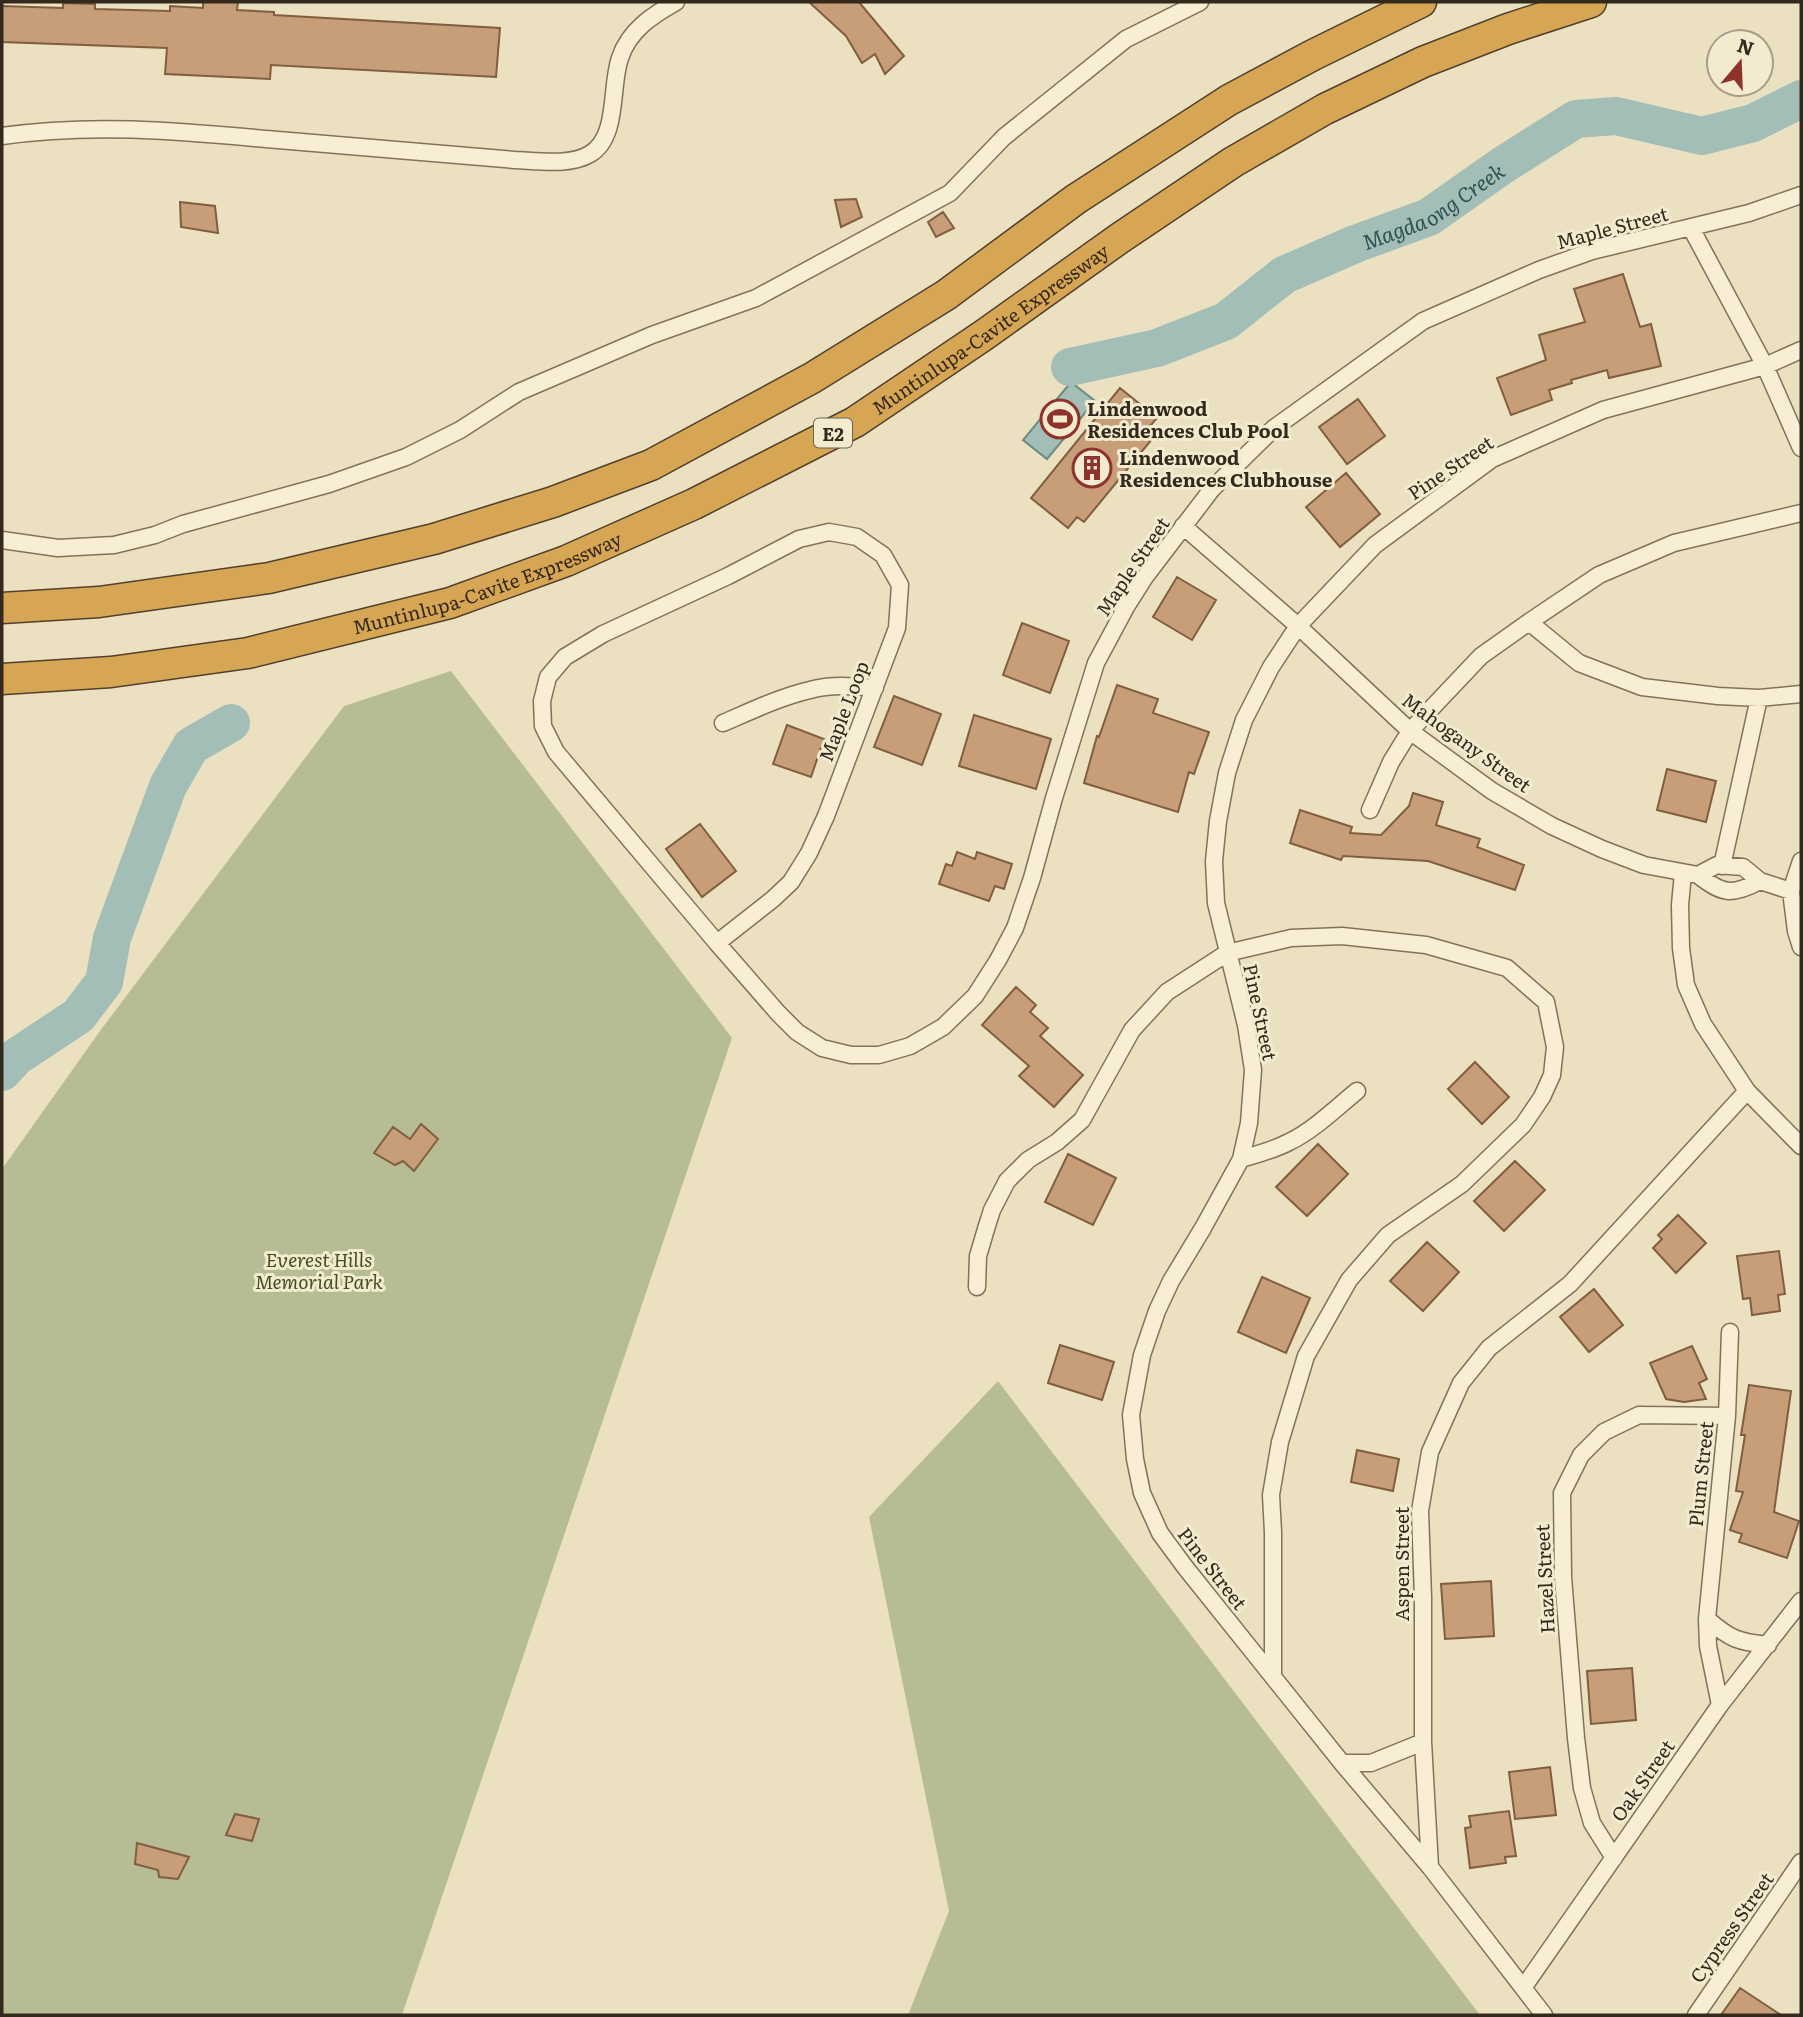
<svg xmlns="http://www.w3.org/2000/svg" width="1803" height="2017" viewBox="0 0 1803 2017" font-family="Literata,serif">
  <rect width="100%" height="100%" fill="#ebe1c0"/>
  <!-- cemetery -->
  <path fill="#b6bd94" d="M451 671 732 1038 402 2015H2V1169L100 1031 344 706Z
    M998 1381 1480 2015H908L949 1911 869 1517Z"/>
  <!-- water -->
  <path fill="#a3beb7" stroke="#6b8b85" stroke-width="2" d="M1071 382 1095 401 1047 459 1023 440Z"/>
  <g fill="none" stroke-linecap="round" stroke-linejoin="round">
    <!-- river -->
    <g stroke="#a3beb7" stroke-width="38">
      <path id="s1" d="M1070 367 1157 348 1226 321 1284 275 1355 244 1429 217 1503 165 1576 119 1616 116 1702 136 1753 123 1801 99"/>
      <path d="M2 1072 16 1057 78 1016 104 982 112 938 168 786 191 746 231 723"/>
    </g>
  </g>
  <!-- building -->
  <path fill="#c79e78" stroke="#815e40" stroke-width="2" d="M203 2H238L237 10 274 12V15L500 28 496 77 271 65 270 79 165 74 167 48 2 42V6L63 8V3L95 4V9L170 11V6L203 8Z
    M809 2H859L904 56 885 74 875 54 862 63 846 36Z
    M856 199 862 217 841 227 835 200Z
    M180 202 215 206 218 233 181 227Z
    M943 212 954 228 936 237 928 222Z
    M1623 274 1640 327 1651 324 1661 366 1609 378 1607 370 1571 380 1572 383 1549 390 1552 400 1511 415 1497 378 1546 360 1539 335 1585 322 1574 289Z
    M1120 388 1157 418 1145 432 1153 438 1084 522 1077 517 1068 528 1031 498Z
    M1358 399 1385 436 1347 464 1319 427Z
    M1346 473 1380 514 1340 547 1306 507Z
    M1177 577 1216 600 1192 640 1153 617Z
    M1022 623 1069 641 1050 693 1003 675Z
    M1117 685 1158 699 1153 713 1209 732 1194 774 1189 772 1178 812 1084 783 1097 736 1099 737Z
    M894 696 941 714 922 765 874 747Z
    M974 715 1051 739 1036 789 959 766Z
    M787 725 824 739 811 777 773 764Z
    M1667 769 1716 781 1706 822 1657 810Z
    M1413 793 1443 802 1436 825 1480 839 1477 847 1524 865 1515 890 1428 861 1343 856 1341 860 1290 843 1300 810 1352 827 1350 833 1381 835 1409 806Z
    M700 824 736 871 702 897 666 849Z
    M957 852 975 859 977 852 1012 864 1004 889 995 886 989 901 939 884 946 864 952 866Z
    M1016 987 1036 1005 1030 1012 1048 1028 1040 1036 1083 1075 1054 1107 1019 1076 1029 1066 982 1025Z
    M1475 1062 1509 1097 1482 1124 1448 1089Z
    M421 1124 438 1139 414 1171 403 1161 395 1165 374 1153 393 1127 410 1139Z
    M1318 1144 1348 1174 1307 1216 1276 1187Z
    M1068 1154 1116 1178 1093 1225 1045 1202Z
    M1515 1161 1545 1190 1504 1231 1474 1201Z
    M1678 1215 1706 1243 1676 1273 1653 1248 1662 1239 1658 1235Z
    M1427 1242 1459 1272 1423 1311 1390 1281Z
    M1779 1251 1785 1294 1778 1295 1780 1311 1752 1315 1750 1298 1743 1299 1737 1256Z
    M1262 1277 1310 1298 1286 1353 1238 1332Z
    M1594 1289 1623 1325 1589 1352 1560 1317Z
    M1060 1345 1114 1362 1102 1400 1048 1383Z
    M1692 1346 1707 1379 1699 1383 1706 1399 1684 1402 1666 1399 1650 1363Z
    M1749 1385 1791 1391 1774 1512 1799 1521 1787 1558 1739 1542 1742 1534 1730 1530 1743 1492 1736 1491 1745 1435H1741Z
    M1357 1450 1399 1459 1393 1491 1351 1482Z
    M1491 1581 1494 1636 1445 1639 1441 1584Z
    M1632 1668 1636 1720 1591 1724 1587 1671Z
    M1550 1767 1556 1815 1515 1819 1509 1772Z
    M1509 1811 1516 1856 1505 1857 1506 1863 1470 1868 1465 1828 1471 1827 1469 1816Z
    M235 1814 259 1819 252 1841 226 1835Z
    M137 1843 189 1857 178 1879 159 1877 158 1870 135 1864Z
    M1740 1988 1781 2015H1721Z"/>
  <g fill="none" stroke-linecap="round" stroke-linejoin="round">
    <defs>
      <path id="street" d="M2 136C92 123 177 131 266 139 349 146 432 153 515 160 538 161 570 166 590 154 619 137 610 86 620 58 629 30 653 15 676 2
        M1691 228 1765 366 1801 448
        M1183 526 1298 626 1410 731 1492 791 1552 826 1602 849 1644 865 1698 875 1717 865 1743 867 1760 881 1791 891
        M829 532 857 537 883 555 900 585 897 628 826 816 809 853 791 882 773 899 717 943 556 752 543 726 542 701 548 677 565 657 603 634 728 576 799 539Z
        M2 540 58 548 114 545 155 535 183 524 329 484 406 457 460 430 519 392 652 335 756 298 950 193 1004 137 1126 39 1200 2
        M1529 622 1579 663 1642 687 1718 696 1759 698 1801 694
        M723 723C751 711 780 697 810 690 831 684 853 686 875 688
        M1370 810 1391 762 1410 731 1481 656 1529 622 1599 575 1674 543 1801 513
        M1801 861 1791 891 1796 931 1801 947
        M1722 866 1759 698
        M1683 873 1680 905 1681 948 1686 985 1703 1024 1747 1091 1801 1146
        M1698 875C1722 894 1732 896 1760 881
        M717 943 778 1013 797 1032 822 1048 851 1055H879L910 1046 943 1027 975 996 998 960 1015 928 1032 878 1054 798 1096 663 1126 607 1145 577 1212 489 1274 428 1423 321 1539 270 1592 251 1749 213 1801 195
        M1241 1159C1258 1154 1274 1150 1289 1142 1314 1130 1336 1108 1357 1091
        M977 1287 978 1256 986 1229 992 1210 1007 1181 1028 1160 1057 1142 1082 1120 1132 1030 1167 992 1227 953 1291 938 1342 936 1426 945 1507 968 1546 1002 1555 1047 1552 1075 1542 1097 1523 1125 1462 1184 1388 1235 1349 1280 1306 1356 1280 1442 1271 1495 1273 1532V1677
        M1707 1619C1730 1639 1738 1642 1768 1645
        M1720 1705 1708 1646 1707 1619 1727 1416 1730 1332
        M1342 1763H1371L1423 1742
        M1614 1858 1592 1823 1582 1788 1576 1738 1563 1577 1562 1493 1581 1455 1604 1432 1639 1415 1727 1416
        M1430 1867 1423 1742V1597L1420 1511 1430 1452 1461 1383 1489 1348 1570 1284 1747 1091
        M1523 1988 1720 1705 1801 1601
        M1544 2015 1430 1867 1342 1763 1185 1567 1160 1533 1142 1493 1135 1459 1131 1415 1142 1355 1157 1311 1171 1281 1203 1228 1241 1159 1249 1123 1253 1070 1246 1025 1216 903 1214 861 1218 821 1227 773 1244 720 1271 667 1298 626 1375 545 1492 459 1603 410 1765 366 1801 350
        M1696 2015 1801 1862"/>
      <g id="highway">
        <path d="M2 608 99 602 269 578 434 539 553 502 651 465 812 378 946 295 1076 199 1229 100 1313 55 1421 2"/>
        <path id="s2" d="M2 679 111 672 248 653 450 603 566 561 694 504 855 422 984 335 1120 238 1233 162 1325 109 1423 62 1508 29 1591 2"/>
      </g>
    </defs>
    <!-- street casing -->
    <use href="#street" stroke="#837259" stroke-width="19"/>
    <!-- highway casing -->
    <use href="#highway" stroke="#51402e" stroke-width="33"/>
    <!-- street -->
    <use href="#street" stroke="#f7eed3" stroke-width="16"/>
    <!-- highway -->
    <use href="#highway" stroke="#d7a654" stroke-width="30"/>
  </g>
  <!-- icons -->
  <defs>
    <symbol id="stadium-ring" viewBox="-11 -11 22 22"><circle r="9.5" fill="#f3ebcf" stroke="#8f322c" stroke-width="1.5"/><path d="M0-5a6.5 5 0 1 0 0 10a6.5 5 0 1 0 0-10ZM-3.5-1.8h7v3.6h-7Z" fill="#8f322c"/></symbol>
    <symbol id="building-ring" viewBox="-11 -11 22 22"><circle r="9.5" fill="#f3ebcf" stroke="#8f322c" stroke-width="1.5"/><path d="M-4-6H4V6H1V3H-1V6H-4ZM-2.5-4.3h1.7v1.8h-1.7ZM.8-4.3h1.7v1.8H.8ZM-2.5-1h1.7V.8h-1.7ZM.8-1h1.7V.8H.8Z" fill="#8f322c"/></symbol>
  </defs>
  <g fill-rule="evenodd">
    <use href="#stadium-ring" x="1038" y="397" width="44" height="44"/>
    <use href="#building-ring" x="1070" y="446" width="44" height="44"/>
  </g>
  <g text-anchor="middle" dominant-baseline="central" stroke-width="6" stroke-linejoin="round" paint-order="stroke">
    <!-- shield labels -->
    <rect fill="#f3ebcf" stroke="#6d6352" stroke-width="2" x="814" y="418.5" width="38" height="29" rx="5"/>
    <g font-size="18" font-weight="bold" fill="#34291d">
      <text x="833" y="433">E2</text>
    </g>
    <!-- street labels -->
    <g font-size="19" fill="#34291d" stroke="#f3ebcf">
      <text transform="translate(1612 227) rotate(-15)">Maple Street</text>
      <text stroke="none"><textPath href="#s2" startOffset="1064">Muntinlupa-Cavite Expressway</textPath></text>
      <text transform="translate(1450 467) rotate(-34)">Pine Street</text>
      <text transform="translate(1132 566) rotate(-56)">Maple Street</text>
      <text stroke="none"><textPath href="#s2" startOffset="497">Muntinlupa-Cavite Expressway</textPath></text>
      <text transform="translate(843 711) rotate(-69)">Maple Loop</text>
      <text transform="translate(1467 742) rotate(36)">Mahogany Street</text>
      <text transform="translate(1261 1012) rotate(78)">Pine Street</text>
      <text transform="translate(1700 1474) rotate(-84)">Plum Street</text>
      <text transform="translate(1401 1564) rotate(-90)">Aspen Street</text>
      <text transform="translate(1213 1568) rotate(52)">Pine Street</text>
      <text transform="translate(1544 1579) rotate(-93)">Hazel Street</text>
      <text transform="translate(1642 1780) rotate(-55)">Oak Street</text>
      <text transform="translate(1731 1927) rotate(-55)">Cypress Street</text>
    </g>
    <!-- poi labels -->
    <g font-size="19" font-weight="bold" fill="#34291d" stroke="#f3ebcf" text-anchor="start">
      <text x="1087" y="408">Lindenwood<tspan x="1087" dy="22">Residences Club Pool</tspan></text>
      <text x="1119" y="457">Lindenwood<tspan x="1119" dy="22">Residences Clubhouse</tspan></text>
    </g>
    <!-- park labels -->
    <g font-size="19" font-style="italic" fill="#424f24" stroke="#f3ebcf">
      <text x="319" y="1259">Everest Hills<tspan x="319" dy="22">Memorial Park</tspan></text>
    </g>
    <!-- water labels -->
    <g font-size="21" font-style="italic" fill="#2d5353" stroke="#f3ebcf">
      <text stroke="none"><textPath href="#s1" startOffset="402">Magdaong Creek</textPath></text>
    </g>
  </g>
  <!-- border -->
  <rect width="1803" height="2017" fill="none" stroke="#34291d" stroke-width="7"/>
  <!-- north arrow -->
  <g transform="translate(1740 63) rotate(19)"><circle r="33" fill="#f3ebcf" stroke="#a79d88" stroke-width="2"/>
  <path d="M0-5L12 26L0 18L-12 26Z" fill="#8f322c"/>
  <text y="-10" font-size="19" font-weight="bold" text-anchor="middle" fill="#34291d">N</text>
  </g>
</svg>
